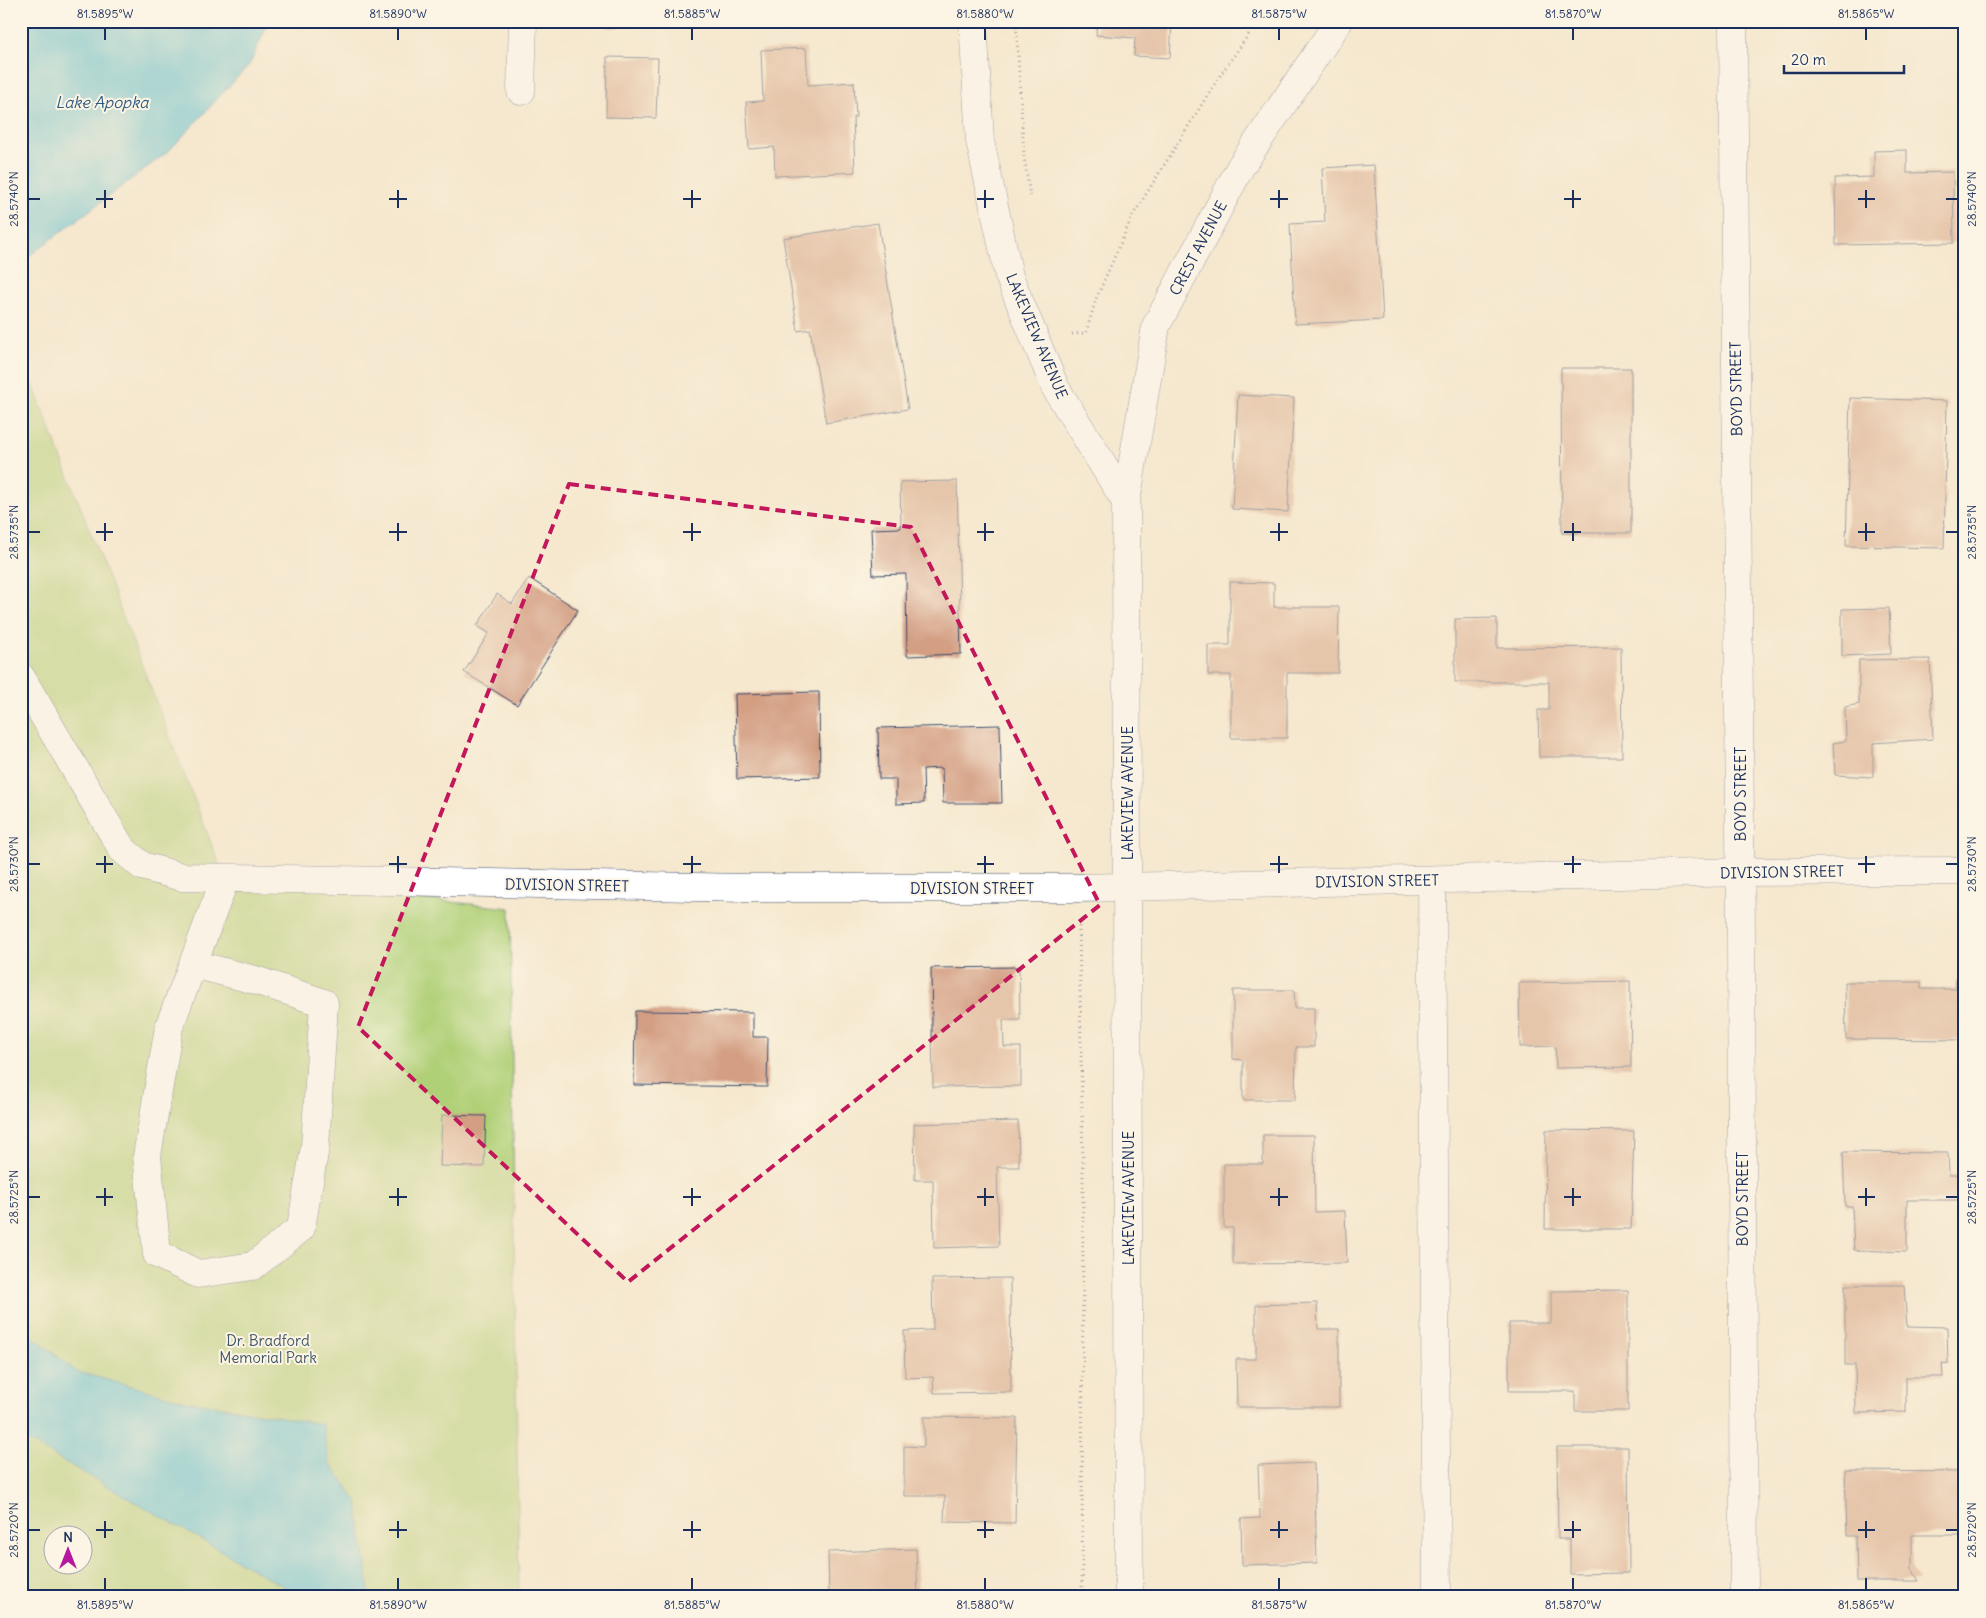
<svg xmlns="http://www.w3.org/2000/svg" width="1986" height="1618" viewBox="0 0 1986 1618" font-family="Delius,sans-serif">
  <rect width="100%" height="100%" fill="#fcf5e5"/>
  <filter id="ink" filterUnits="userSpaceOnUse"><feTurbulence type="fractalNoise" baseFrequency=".02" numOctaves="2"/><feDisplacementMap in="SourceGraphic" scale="10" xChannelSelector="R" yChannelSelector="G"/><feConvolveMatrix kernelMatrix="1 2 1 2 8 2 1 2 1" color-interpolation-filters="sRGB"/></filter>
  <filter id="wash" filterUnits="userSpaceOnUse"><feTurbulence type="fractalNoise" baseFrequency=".0096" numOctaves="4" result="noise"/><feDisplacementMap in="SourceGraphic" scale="20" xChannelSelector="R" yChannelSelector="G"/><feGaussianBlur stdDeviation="1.12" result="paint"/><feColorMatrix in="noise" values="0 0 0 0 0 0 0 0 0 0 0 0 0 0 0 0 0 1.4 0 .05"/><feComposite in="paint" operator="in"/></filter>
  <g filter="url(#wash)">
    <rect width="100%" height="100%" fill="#f5e8ce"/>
    <!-- green -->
    <path fill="#b0d077" stroke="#66806a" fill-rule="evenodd" d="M21 354 225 879 510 908 519 1597H21ZM52 1536H82V1566H52Z"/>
    <!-- water -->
    <path fill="#5ac2d7" stroke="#3a789a" d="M21 21H269L250 64 169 151 21 262Z
      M21 913 26 959 21 964Z
      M21 1327 77 1372 187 1401 322 1424 329 1462 357 1501 370 1597H302L21 1437Z"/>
    <g id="blocks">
      <!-- building -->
      <path fill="#d39e82" d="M606 21H655V26L607 28Z
        M1097 21H1172L1170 58 1134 56 1135 38 1096 35Z
        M806 48 808 85 854 82 856 117H853L855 172 775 176 774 147 749 149 746 102 763 101 761 50Z
        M607 57 658 58 656 118 606 117Z
        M1907 150V173L1953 172 1954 243 1836 245 1835 178 1874 177V151Z
        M1374 165 1383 320 1295 324 1290 224 1325 222 1322 168Z
        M878 223 908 409 826 423 810 329 798 331 783 238Z
        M1561 368H1631V533H1562Z
        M1238 395 1294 398 1288 512 1232 509Z
        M1850 398 1947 401 1944 548 1846 546Z
        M957 481 961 654 907 656 906 574 873 575 871 529 901 528 900 482Z
        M529 578 578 610 517 705 464 672 489 633 477 626 497 594 512 604Z
        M1230 582 1274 583V607H1339L1338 673H1287V738H1231V675H1208V645H1230Z
        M1889 608 1891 654 1842 656V609Z
        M1497 618V648L1621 647 1622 757H1539L1538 710H1549V682H1455V619Z
        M1930 659 1933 739 1873 743V777L1835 775 1833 743 1846 741 1845 707 1859 704V660Z
        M819 692 820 777 737 779 735 694Z
        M1000 725 1002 803H943L942 768 923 769 924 803 896 804V779H879L878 728Z
        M1019 967 1020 1020H1003L1004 1047H1021V1086L933 1087 931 968Z
        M1956 980H1965V1040L1846 1039 1845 982H1921V989H1956Z
        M1630 981 1631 1067 1556 1068 1555 1046 1520 1047 1519 983Z
        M1233 990H1294L1295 1008H1314V1047H1296L1295 1100H1243V1060L1233 1059Z
        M635 1011 753 1012V1037H768L767 1087 634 1085Z
        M442 1115 486 1116 484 1167 440 1166Z
        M1018 1121 1019 1167H997L999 1246 934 1248 933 1180H915L914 1124Z
        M1546 1130 1634 1131 1631 1229H1545Z
        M1263 1135H1314L1315 1212 1345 1211 1347 1263 1233 1264V1228H1224V1164H1263Z
        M1843 1152 1948 1153 1949 1175H1965V1200H1907V1252L1854 1250 1852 1206H1845Z
        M1010 1278 1011 1392 934 1393 933 1377 905 1378 904 1331 933 1330 932 1279Z
        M1845 1285H1904L1907 1326 1947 1327 1948 1364 1942 1363 1943 1377H1906V1412L1856 1413 1855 1365H1845Z
        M1628 1290V1411H1575V1391H1509V1323H1551V1291Z
        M1317 1303 1318 1329H1339V1407H1237L1236 1359H1256V1305Z
        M924 1417 1017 1418 1015 1523 944 1522 945 1496H904V1446L924 1447Z
        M1557 1447H1628L1629 1573 1570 1574V1539H1558Z
        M1314 1463 1317 1563 1242 1565 1241 1519 1260 1518 1258 1465Z
        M1845 1471 1965 1472V1535H1912V1569L1919 1581H1857L1856 1536H1847Z
        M916 1549 918 1597H829L828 1552Z"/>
    </g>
  </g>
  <g filter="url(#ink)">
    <use href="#blocks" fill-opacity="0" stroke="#3c4b6f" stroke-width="1"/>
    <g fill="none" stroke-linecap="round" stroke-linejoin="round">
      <defs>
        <path id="minor" d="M973 21 980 141 1009 276 1055 387 1126 502
          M1733 21 1741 940 1744 1597
          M521 91 523 21
          M21 677 122 849 142 866 182 877 747 888H1079L1741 872 1965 871
          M1432 880 1437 1597
          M193 964 255 980 324 1003 315 1147 301 1228 253 1266 198 1274 157 1254 147 1156 169 1027 225 879
          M1129 1597 1126 502 1156 326 1241 166 1339 21"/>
      </defs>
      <!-- minor casing -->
      <use href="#minor" stroke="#3c4b6f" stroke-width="29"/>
      <!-- path -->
      <path stroke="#3c4b6f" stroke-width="3" stroke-dasharray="1 4" stroke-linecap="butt" d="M1016 21 1024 155 1030 196
        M1072 334 1086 333 1096 299 1133 215 1219 77 1258 21
        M1079 926 1083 1169 1082 1597"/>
      <!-- minor -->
      <use href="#minor" stroke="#fff" stroke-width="28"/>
    </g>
  </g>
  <!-- marked area -->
  <path d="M0 0H1986V1618H0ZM569 484 911 527 1100 905 628 1282 358 1027Z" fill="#f5e8ce" fill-opacity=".55" fill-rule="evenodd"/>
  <path fill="none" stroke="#c2185b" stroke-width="4" stroke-dasharray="10 6" stroke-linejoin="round" d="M569 484 911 527 1100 905 628 1282 358 1027Z"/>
  <!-- ticks -->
  <path fill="none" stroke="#1b2f5e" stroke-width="2" d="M105 28V40M398 28V40M692 28V40M985 28V40M1279 28V40M1573 28V40M1866 28V40M105 190V208M398 190V208M692 190V208M985 190V208M1279 190V208M1573 190V208M1866 190V208M28 199H40M96 199H113M389 199H407M683 199H701M977 199H994M1270 199H1288M1564 199H1581M1858 199H1875M1946 199H1958M105 523V541M398 523V541M692 523V541M985 523V541M1279 523V541M1573 523V541M1866 523V541M28 532H40M96 532H113M389 532H407M683 532H701M977 532H994M1270 532H1288M1564 532H1581M1858 532H1875M1946 532H1958M105 856V873M398 856V873M692 856V873M985 856V873M1279 856V873M1573 856V873M1866 856V873M28 864H40M96 864H113M389 864H407M683 864H701M977 864H994M1270 864H1288M1564 864H1581M1858 864H1875M1946 864H1958M105 1188V1206M398 1188V1206M692 1188V1206M985 1188V1206M1279 1188V1206M1573 1188V1206M1866 1188V1206M28 1197H40M96 1197H113M389 1197H407M683 1197H701M977 1197H994M1270 1197H1288M1564 1197H1581M1858 1197H1875M1946 1197H1958M105 1521V1538M398 1521V1538M692 1521V1538M985 1521V1538M1279 1521V1538M1573 1521V1538M1866 1521V1538M28 1530H40M96 1530H113M389 1530H407M683 1530H701M977 1530H994M1270 1530H1288M1564 1530H1581M1858 1530H1875M1946 1530H1958M105 1578V1590M398 1578V1590M692 1578V1590M985 1578V1590M1279 1578V1590M1573 1578V1590M1866 1578V1590"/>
  <g text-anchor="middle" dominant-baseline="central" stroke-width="4" stroke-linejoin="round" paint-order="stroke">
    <!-- street labels -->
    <g font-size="15" fill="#1b2f5e" stroke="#fcf5e5">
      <text transform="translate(1198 248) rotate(-62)">CREST AVENUE</text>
      <text transform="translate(1037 336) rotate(67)">LAKEVIEW AVENUE</text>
      <text transform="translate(1736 389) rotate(-91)">BOYD STREET</text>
      <text transform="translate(1127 793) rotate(-90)">LAKEVIEW AVENUE</text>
      <text transform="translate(1740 794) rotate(-90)">BOYD STREET</text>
      <text transform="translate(1782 872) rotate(-1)">DIVISION STREET</text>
      <text transform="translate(1377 881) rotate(-1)">DIVISION STREET</text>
      <text transform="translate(567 885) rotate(1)">DIVISION STREET</text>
      <text x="972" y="888">DIVISION STREET</text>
      <text transform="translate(1128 1198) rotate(-90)">LAKEVIEW AVENUE</text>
      <text transform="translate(1742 1199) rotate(-90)">BOYD STREET</text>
    </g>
    <!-- park labels -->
    <g font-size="15" fill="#405764" stroke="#fcf5e5">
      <text x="268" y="1340">Dr. Bradford<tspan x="268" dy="17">Memorial Park</tspan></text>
    </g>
    <!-- water labels -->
    <g font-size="16" font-style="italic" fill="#2e5b82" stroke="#fcf5e5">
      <text x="102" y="102">Lake Apopka</text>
    </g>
  </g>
  <!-- margin -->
  <rect width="1986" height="1618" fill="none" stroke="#fcf5e5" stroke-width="55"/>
  <!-- north arrow -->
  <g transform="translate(68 1550)"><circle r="24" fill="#fcf5e5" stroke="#a2a6af"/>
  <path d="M0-4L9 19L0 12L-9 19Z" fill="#b5179e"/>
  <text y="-8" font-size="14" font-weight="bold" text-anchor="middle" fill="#1b2f5e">N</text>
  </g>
  <!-- scale -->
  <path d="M1784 65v8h120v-8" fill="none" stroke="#1b2f5e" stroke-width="2.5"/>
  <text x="1791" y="65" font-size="15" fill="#1b2f5e" stroke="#fcf5e5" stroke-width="4" paint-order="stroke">20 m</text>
  <rect x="28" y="28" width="1930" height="1562" fill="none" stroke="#1b2f5e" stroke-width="2"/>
  <g font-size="12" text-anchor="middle" fill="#1b2f5e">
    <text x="105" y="18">81.5895°W</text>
    <text x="398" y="18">81.5890°W</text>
    <text x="692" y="18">81.5885°W</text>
    <text x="985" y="18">81.5880°W</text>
    <text x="1279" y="18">81.5875°W</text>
    <text x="1573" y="18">81.5870°W</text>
    <text x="1866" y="18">81.5865°W</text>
    <text transform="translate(14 199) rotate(-90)" y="4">28.5740°N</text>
    <text transform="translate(1972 199) rotate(-90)" y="4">28.5740°N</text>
    <text transform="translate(14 532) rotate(-90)" y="4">28.5735°N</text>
    <text transform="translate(1972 532) rotate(-90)" y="4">28.5735°N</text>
    <text transform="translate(14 864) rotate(-90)" y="4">28.5730°N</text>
    <text transform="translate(1972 864) rotate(-90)" y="4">28.5730°N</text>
    <text transform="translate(14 1197) rotate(-90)" y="4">28.5725°N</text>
    <text transform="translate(1972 1197) rotate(-90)" y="4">28.5725°N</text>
    <text transform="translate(14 1530) rotate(-90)" y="4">28.5720°N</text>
    <text transform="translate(1972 1530) rotate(-90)" y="4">28.5720°N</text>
    <text x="105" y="1609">81.5895°W</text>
    <text x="398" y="1609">81.5890°W</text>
    <text x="692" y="1609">81.5885°W</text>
    <text x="985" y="1609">81.5880°W</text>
    <text x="1279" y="1609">81.5875°W</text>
    <text x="1573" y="1609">81.5870°W</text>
    <text x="1866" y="1609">81.5865°W</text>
  </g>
</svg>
